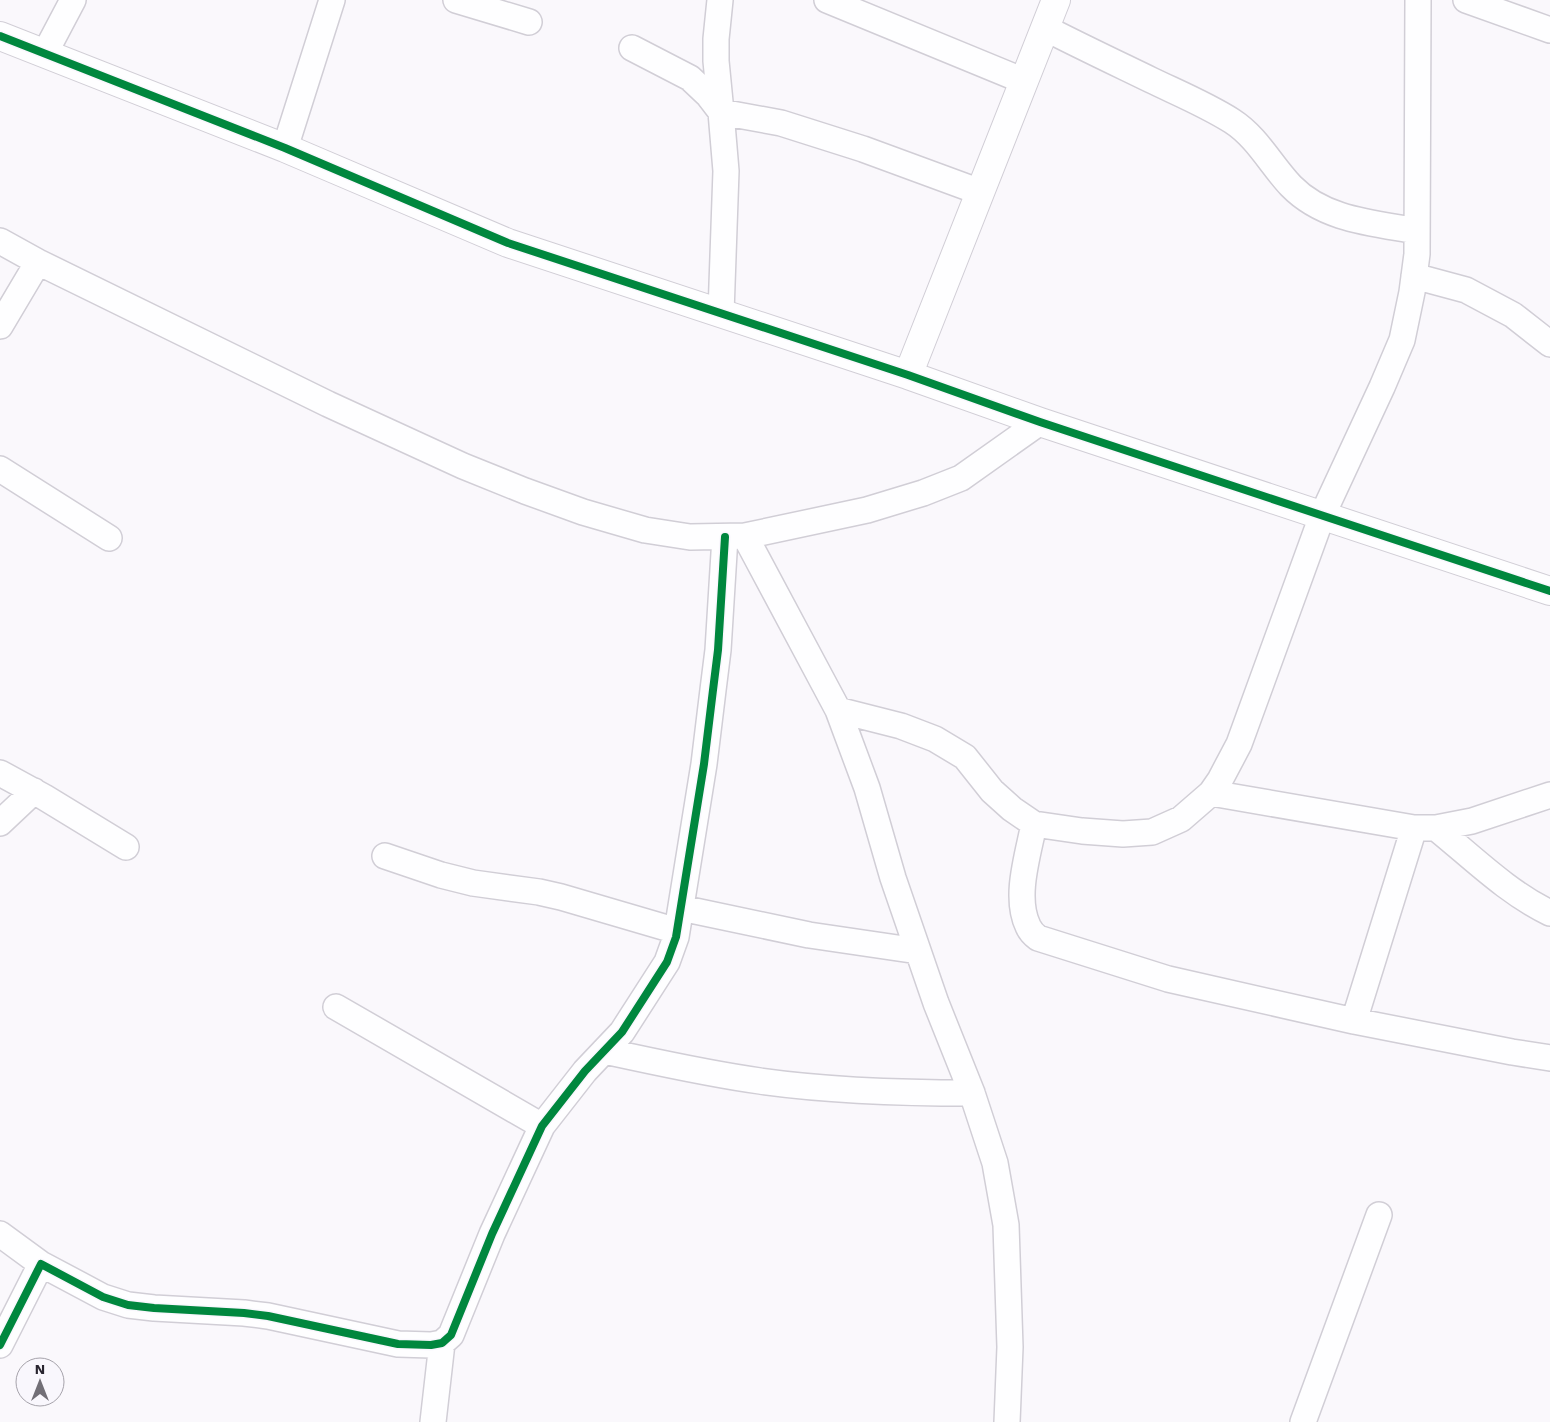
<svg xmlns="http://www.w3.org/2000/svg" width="1550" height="1422" viewBox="0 0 1550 1422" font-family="'Work Sans',sans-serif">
  <rect width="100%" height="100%" fill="#faf8fc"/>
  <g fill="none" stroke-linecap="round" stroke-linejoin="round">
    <defs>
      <path id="street" d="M456 0 529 22
        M720 0 716 39V61L721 112 781 123 863 149 980 192
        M827 0 1024 81
        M1466 0 1550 30
        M1045 28C1080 46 1116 63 1151 80 1178 93 1207 105 1232 121 1257 137 1271 165 1291 186 1324 220 1373 223 1417 231
        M632 48 690 78 708 95 721 112 726 171 721 313
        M45 53 73 0
        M285 148 332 0
        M0 241 38 262 328 404 463 466 525 491 583 512 645 530 690 537 745 536 867 510 923 493 961 478 1040 422
        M1414 276 1466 290 1513 315 1550 344
        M0 326 38 262
        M0 469 109 538
        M745 536 838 710 867 788 893 878 936 1003 972 1093 995 1163 1006 1225 1010 1347 1007 1422
        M838 710 901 726 935 739 965 757 992 791 1012 809 1034 824 1082 831 1123 834 1152 832 1181 819 1211 793 1220 780 1239 744 1322 516 1382 387 1402 340 1412 292 1417 254 1418 0
        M0 773 44 797 126 847
        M1211 793 1414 828H1436L1472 821 1550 795
        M0 823 34 791
        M1034 824C1028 855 1014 897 1028 926 1030 931 1034 935 1038 938L1168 979 1354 1021 1512 1052 1550 1058
        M1436 828C1472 857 1508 893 1550 913
        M385 856 441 875 473 883 539 892 561 897 677 931
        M681 908 809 935 918 951
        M336 1007 542 1126
        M1354 1021 1414 828
        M604 1051C656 1062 708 1074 760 1081 831 1091 900 1093 972 1093
        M0 1234 41 1264
        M0 1345 41 1264 103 1297 128 1305 154 1308 244 1313 268 1316 398 1344 431 1345 442 1343 451 1335 492 1234 542 1126 585 1071 622 1032 667 962 676 937 704 764 713 690 718 650 725 537
        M433 1422 442 1343
        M1303 1422 1379 1215"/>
      <path id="secondary" d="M0 36 285 148 508 243 908 375 1040 422 1550 591
        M908 375 1056 0"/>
    </defs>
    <!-- street casing -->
    <use href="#street" stroke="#d1ced6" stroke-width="28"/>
    <!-- secondary casing -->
    <use href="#secondary" stroke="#d1ced6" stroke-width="30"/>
    <!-- street -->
    <use href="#street" stroke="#fefeff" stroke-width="25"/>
    <!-- secondary -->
    <use href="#secondary" stroke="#fefeff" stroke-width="28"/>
    <defs>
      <path id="cycleway" d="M0 36 285 148 508 243 908 375 1040 422 1550 591
        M0 1345 41 1264 103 1297 128 1305 154 1308 244 1313 268 1316 398 1344 431 1345 442 1343 451 1335 492 1234 542 1126 585 1071 622 1032 667 962 676 937 704 764 713 690 718 650 725 537"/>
    </defs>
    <!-- cycleway casing -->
    <use href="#cycleway" stroke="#f9f7fd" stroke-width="11"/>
    <!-- cycleway -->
    <use href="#cycleway" stroke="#00873e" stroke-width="8"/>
  </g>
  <!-- north arrow -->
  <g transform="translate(40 1382)"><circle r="24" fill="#f9f7fd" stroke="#a6a3ab"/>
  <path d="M0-4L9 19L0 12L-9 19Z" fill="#726f77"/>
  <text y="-8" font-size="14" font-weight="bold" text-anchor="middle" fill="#292530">N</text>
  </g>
</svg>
